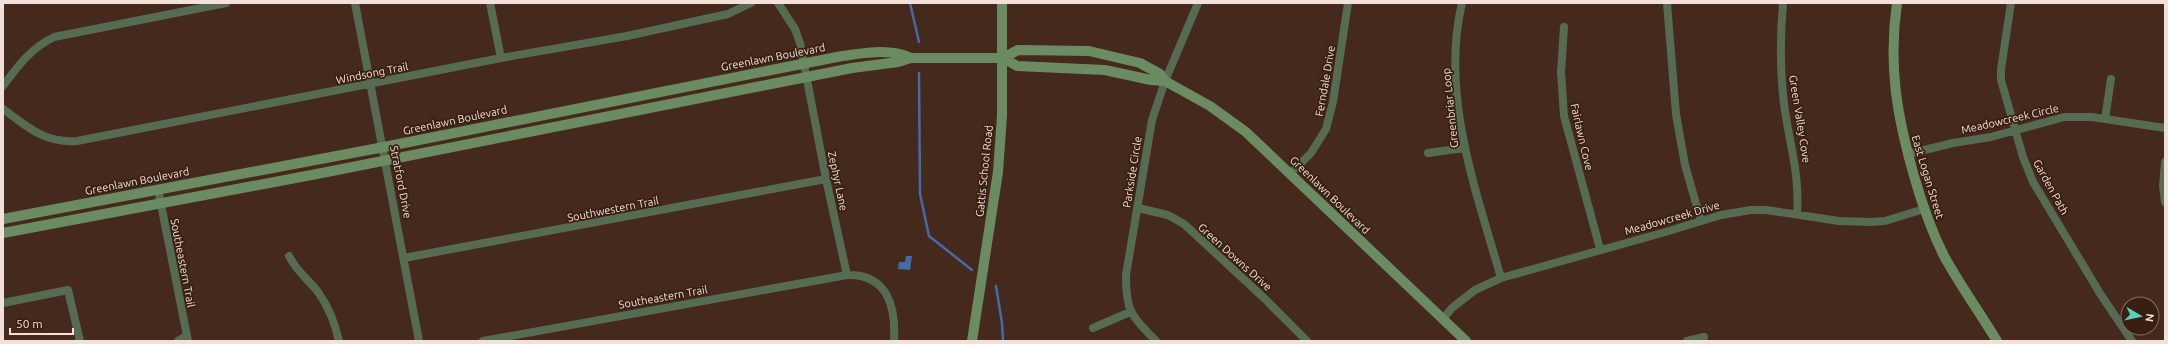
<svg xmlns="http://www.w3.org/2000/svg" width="2168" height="344" viewBox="0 0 2168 344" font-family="Ubuntu,sans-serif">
  <rect width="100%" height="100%" fill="#44291c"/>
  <!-- water -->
  <path fill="#426ca8" d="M906 256H912L910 270 898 269 899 262H905Z"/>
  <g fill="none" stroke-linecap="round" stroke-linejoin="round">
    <!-- stream -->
    <path stroke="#426ca8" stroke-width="2.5" d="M910 3 919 42
      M919 73 920 194 929 236 972 270
      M996 286 1002 323 1003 341"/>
    <!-- street -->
    <path stroke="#566c52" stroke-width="8" d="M355 3 419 341
      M490 3 501 58
      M778 3 795 29 800 43 826 179 847 275
      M1462 3C1440 95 1476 190 1501 278
      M1667 3 1676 114 1685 165 1701 221
      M1783 3C1780 37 1780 70 1784 104 1789 143 1800 173 1797 214
      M2011 3 2001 69V80L2023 157 2033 182 2101 295 2132 341
      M1564 27 1561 72 1564 116 1600 249
      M3 86C18 66 31 48 54 37L226 3
      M3 109C29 128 44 143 77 141L501 58 627 36 728 14 751 3
      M2105 119 2111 79
      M1428 153 1464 148
      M1908 154 1953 143 1991 137 2064 117H2092L2165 128
      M2165 162 2163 186 2165 202
      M1291 173 1311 153 1326 129 1333 102 1348 3
      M158 189 188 341
      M1138 208 1168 215 1184 224 1264 298 1307 341
      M289 256C297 272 308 279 318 292 329 307 335 323 339 341
      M404 258 826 179
      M3 303 68 290 80 341
      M1443 319 1452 308 1475 290 1501 278 1662 233 1721 215 1751 210H1766L1839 221 1870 222 1885 221 1924 209
      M1093 328 1130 312
      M178 341 186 336
      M483 341 847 275C888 274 896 307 894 341
      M1156 341C1131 315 1126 312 1126 275L1152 120 1165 81 1198 3
      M1687 341 1704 337"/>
    <!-- secondary -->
    <path stroke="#6b8c63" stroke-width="10" d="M1897 3C1888 66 1897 116 1914 176 1922 204 1931 230 1944 256 1960 285 1980 313 1997 341
      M1003 58 1017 66 1105 70 1151 80 1165 81
      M3 219 384 147 842 56C865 53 889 48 911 58
      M3 233 322 173 852 68 898 62 911 58H1003L1018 50 1089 51 1140 63 1160 74 1165 81 1210 106 1246 132 1466 341
      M972 341 998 172 1002 116V3"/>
  </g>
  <g text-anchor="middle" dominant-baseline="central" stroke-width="3.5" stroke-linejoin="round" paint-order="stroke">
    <!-- street labels -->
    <g font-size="11" fill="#f3e0d8" stroke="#391f12">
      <text transform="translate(773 57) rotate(-11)">Greenlawn Boulevard</text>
      <text transform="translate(372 73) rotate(-11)">Windsong Trail</text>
      <text transform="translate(1325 81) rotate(-80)">Ferndale Drive</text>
      <text transform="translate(1450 108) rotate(-96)">Greenbriar Loop</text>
      <text transform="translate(1800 119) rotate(81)">Green Valley Cove</text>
      <text transform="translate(2010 119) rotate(-13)">Meadowcreek Circle</text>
      <text transform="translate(455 120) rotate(-12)">Greenlawn Boulevard</text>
      <text transform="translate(1582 137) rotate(77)">Fairlawn Cove</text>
      <text transform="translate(984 171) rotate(-84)">Gattis School Road</text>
      <text transform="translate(1132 172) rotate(-81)">Parkside Circle</text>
      <text transform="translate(1928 177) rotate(73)">East Logan Street</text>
      <text transform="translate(137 181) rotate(-11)">Greenlawn Boulevard</text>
      <text transform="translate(838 181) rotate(78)">Zephyr Lane</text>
      <text transform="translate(401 182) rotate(79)">Stratford Drive</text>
      <text transform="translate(2051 187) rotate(61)">Garden Path</text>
      <text transform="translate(1330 195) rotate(44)">Greenlawn Boulevard</text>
      <text transform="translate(613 209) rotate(-11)">Southwestern Trail</text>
      <text transform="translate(1672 218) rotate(-16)">Meadowcreek Drive</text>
      <text transform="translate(1235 257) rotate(42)">Green Downs Drive</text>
      <text transform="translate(183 263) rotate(79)">Southeastern Trail</text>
      <text transform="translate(663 297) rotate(-10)">Southeastern Trail</text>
    </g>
  </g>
  <!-- border -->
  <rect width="2168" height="344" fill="none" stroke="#f3e0d8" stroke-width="8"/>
  <!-- north arrow -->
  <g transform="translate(2140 316) rotate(99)"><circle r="19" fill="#391f12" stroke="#836c61"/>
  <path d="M0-3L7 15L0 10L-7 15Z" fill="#5bcebb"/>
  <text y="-6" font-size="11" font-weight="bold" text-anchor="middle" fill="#f3e0d8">N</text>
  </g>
  <!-- scale -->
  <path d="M10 328v6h63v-6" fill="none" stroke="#f3e0d8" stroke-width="2"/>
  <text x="16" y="328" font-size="12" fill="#f3e0d8" stroke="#391f12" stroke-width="3" paint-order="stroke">50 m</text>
</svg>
